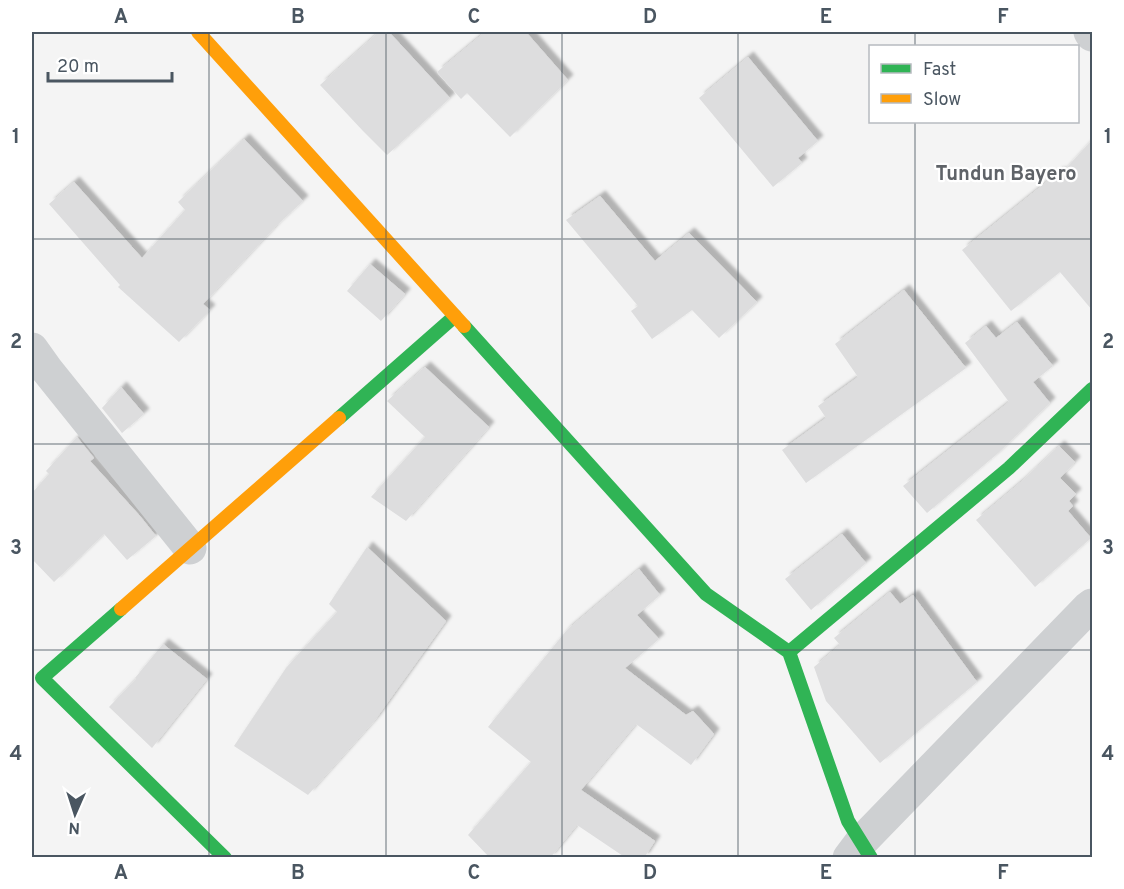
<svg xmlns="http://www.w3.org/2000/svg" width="1124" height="889" viewBox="0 0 1124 889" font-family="Overpass,sans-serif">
  <defs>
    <filter id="shadow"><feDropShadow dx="5.5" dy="-5.5" stdDeviation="1.5" flood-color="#0004"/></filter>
  </defs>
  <rect width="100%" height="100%" fill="#f4f4f4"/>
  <!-- building -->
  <path fill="#ddddde" filter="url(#shadow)" d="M379 32H389L450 98 387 155 363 131 320 85Z
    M485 32H526L568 80 510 137 467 93 461 99 437 72Z
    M748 57 818 141 798 158 802 163 773 187 699 98Z
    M244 139 303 201 276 226 203 304 210 310 179 342 118 287 120 285 49 204 74 182 142 258 185 210 178 202Z
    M1092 140V310L1060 272 1011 311 962 250 1059 172 1061 174Z
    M600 196 655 261 689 233 757 302 719 338 692 310 652 339 631 311 638 306 566 220Z
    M370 264 405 294 381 321 347 291Z
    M904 290 966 368 806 483 782 450 826 418 818 406 858 377 835 344Z
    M1017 322 1053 366 1033 382 1050 403 997 454 927 513 903 486 1009 402 965 343 986 326 996 338Z
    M425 367 489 427 406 521 371 497 425 437 387 401Z
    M121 387 144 414 122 433 102 408Z
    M77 437 94 458 90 461 140 516 156 536 127 560 104 534 54 582 32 559V493L49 474 46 471Z
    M1059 446 1075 462 1060 478 1076 494 1069 501 1073 506 1068 511 1091 538 1035 587 976 520 1021 482Z
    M842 534 866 563 811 610 785 579Z
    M367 547 446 621 375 720 308 795 234 746 286 668 337 612 329 604Z
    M639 569 660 595 637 615 659 639 625 668 686 715 693 711 714 734 691 765 636 724 581 790 655 841 644 858H626L577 825 550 858H490L468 835 531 762 488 727 567 630Z
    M890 592 900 604 913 595 977 682 880 763 826 701 814 667 840 645 834 638Z
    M163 644 207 679 152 748 109 707 136 679 135 678Z"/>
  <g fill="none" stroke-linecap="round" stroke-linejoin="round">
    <!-- street -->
    <path stroke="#ced0d2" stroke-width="33" d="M1090 32 1092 35
      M32 349 47 370 190 548
      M849 858 861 842 1088 608 1092 605"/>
    <!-- fast -->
    <path stroke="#30b455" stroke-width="14" d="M464 326 706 594 789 652 848 821 871 858
      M339 418 455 316
      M121 609 42 678 225 858
      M789 652 1009 468 1092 389"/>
    <!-- slow -->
    <path stroke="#ff9f0a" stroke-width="14" d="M198 32 464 326
      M121 609 339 418"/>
  </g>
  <!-- grid -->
  <path fill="none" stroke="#4a5661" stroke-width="1.5" stroke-opacity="0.55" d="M209 32V858M386 32V858M562 32V858M738 32V858M915 32V46M915 122V858M32 239H1092M32 444H1092M32 650H1092"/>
  <g text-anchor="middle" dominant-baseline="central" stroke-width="4.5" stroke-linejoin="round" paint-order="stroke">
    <!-- quarter labels -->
    <g font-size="20" font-weight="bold" fill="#5f6368" stroke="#fff">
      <text x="1006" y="175">Tundun Bayero</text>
    </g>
  </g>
  <!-- border -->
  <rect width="1124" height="889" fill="none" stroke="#ffffff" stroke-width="66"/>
  <!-- legend -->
  <rect x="869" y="45" width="210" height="78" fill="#ffffff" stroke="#b7bbc0" stroke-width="1.5"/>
  <rect x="881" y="64" width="30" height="9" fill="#30b455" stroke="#b7bbc0" stroke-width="1.5"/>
  <text x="923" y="75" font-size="18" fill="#4a5661">Fast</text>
  <rect x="881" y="94" width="30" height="9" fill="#ff9f0a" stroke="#b7bbc0" stroke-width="1.5"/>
  <text x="923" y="105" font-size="18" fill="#4a5661">Slow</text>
  <!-- north arrow -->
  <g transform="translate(75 814) rotate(183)" stroke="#ffffff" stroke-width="4.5" paint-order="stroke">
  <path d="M0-4.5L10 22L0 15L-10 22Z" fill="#4a5661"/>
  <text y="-9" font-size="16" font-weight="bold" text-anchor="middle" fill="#4a5661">N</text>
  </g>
  <!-- scale -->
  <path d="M48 72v9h124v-9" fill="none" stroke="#4a5661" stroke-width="3"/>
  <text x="57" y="72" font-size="18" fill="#4a5661" stroke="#ffffff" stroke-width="4.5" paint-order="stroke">20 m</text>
  <rect x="33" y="33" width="1058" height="823" fill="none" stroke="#4a5661" stroke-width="2"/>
  <g font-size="20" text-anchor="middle" font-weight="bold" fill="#4a5661">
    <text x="121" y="23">A</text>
    <text x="298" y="23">B</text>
    <text x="474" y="23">C</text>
    <text x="650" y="23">D</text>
    <text x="826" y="23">E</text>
    <text x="1003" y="23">F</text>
    <text x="16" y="143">1</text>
    <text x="1108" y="143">1</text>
    <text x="16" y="348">2</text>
    <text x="1108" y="348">2</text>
    <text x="16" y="554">3</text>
    <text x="1108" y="554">3</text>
    <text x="16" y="760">4</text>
    <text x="1108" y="760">4</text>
    <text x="121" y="879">A</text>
    <text x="298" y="879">B</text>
    <text x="474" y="879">C</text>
    <text x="650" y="879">D</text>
    <text x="826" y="879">E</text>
    <text x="1003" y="879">F</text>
  </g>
</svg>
